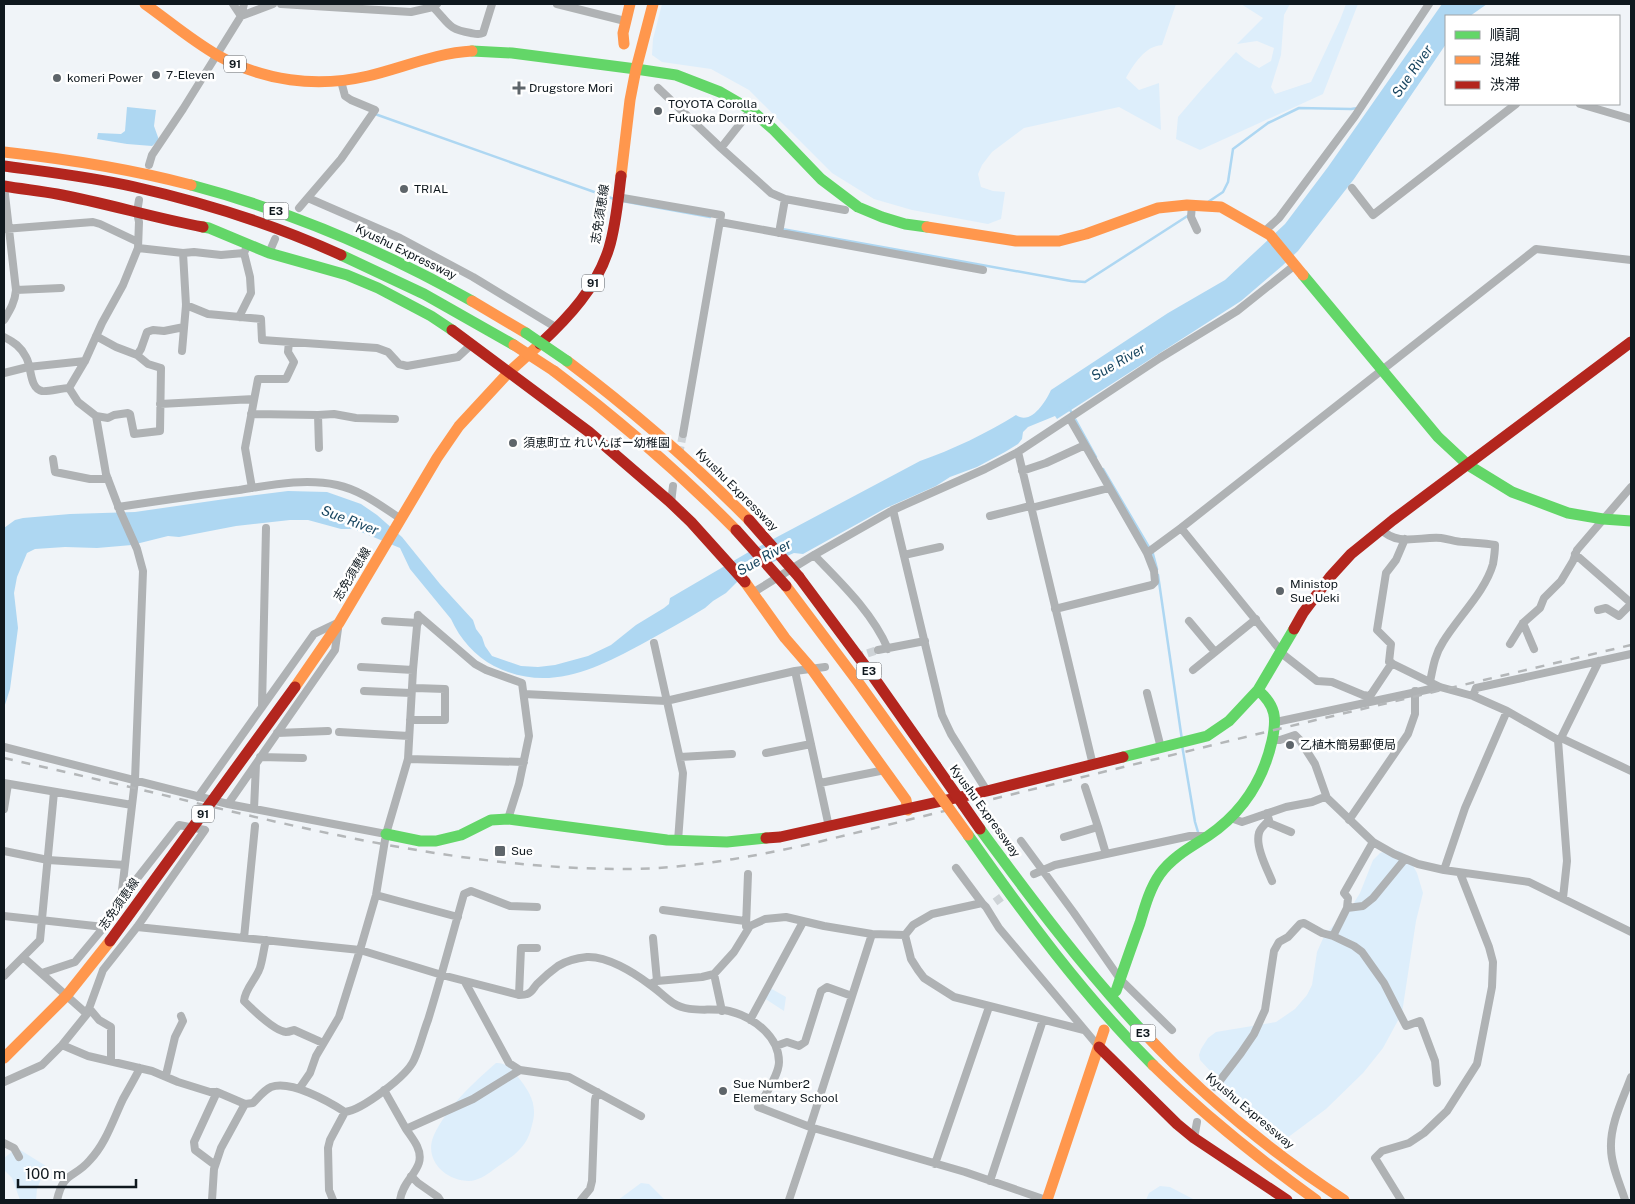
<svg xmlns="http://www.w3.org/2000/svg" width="1635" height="1204" viewBox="0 0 1635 1204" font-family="'Public Sans','Noto Sans JP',sans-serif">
  <rect width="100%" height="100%" fill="#f0f4f8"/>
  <!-- green -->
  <path fill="#ddeefb" d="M662 4H1176L1162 45C1145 46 1134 64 1126 78L1139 90 1159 83 1161 130 1119 107 1024 128 992 152 982 165 978 174 981 187 993 191 1005 192 1001 219 988 224 912 210 874 199 832 173 749 90 711 69 662 62 652 55 653 39Z
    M1241 4H1290L1284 15 1281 55 1271 87 1275 94 1311 82 1340 20 1346 4H1358L1323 94 1200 150 1176 139 1178 117 1201 90 1236 52 1244 59 1259 68 1271 61 1274 48 1257 41 1237 44 1263 18Z
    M1392 849 1402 852 1411 862 1417 873 1423 893 1416 921 1402 1013 1383 1048 1363 1073 1326 1109 1287 1138 1277 1140 1271 1137 1200 1060 1199 1055 1201 1049 1208 1038 1216 1032 1276 1022 1295 1009 1307 995 1312 985 1317 952 1325 934 1350 909 1360 893 1373 860 1380 853Z
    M770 988 786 997 784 1011 764 998Z
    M496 1063C506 1062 512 1070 518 1077 530 1092 538 1105 532 1125 530 1134 527 1142 520 1149 513 1157 502 1163 493 1170 487 1175 477 1181 469 1181 445 1181 423 1159 434 1135 447 1107 473 1083 496 1063Z
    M17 1148 46 1166 37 1189 36 1200H20L12 1178 4 1170V1158Z
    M641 1183 649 1184 665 1200H618Z
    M1160 1186 1170 1187 1195 1200H1146L1149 1193Z"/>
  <!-- water -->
  <path fill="#aed7f2" d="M1442 4H1487L1470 16H1446V44L1354 179 1298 251 1282 266 1241 301 1057 419 1055 416 1028 427 1023 432 1022 439 1018 444 1005 452 977 467 950 477 936 486 886 508 803 554 794 553 745 574 726 593 713 601 705 608C684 621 663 632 642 644 594 670 547 693 494 666 475 656 460 639 451 619L410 569 400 548 354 529H341L308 520H290L236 526 179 537 168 536 132 545 97 548 65 547 35 549 27 553 17 577 14 593 18 628 10 689 4 708V528L15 520 23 518 70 514 135 512 232 498 288 491 327 492 361 504 377 515 402 537 440 584 473 620 476 629 482 637 485 646 492 656 521 666 538 667 555 665 588 656 611 645 636 625 664 608 669 604 670 598 747 553 920 461C952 450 987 433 1016 415 1031 426 1046 401 1051 390L1168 313 1225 280 1285 224 1328 167Z
    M127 107 156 110 154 126 159 140 152 146 127 144 97 139 98 133 121 134 125 131Z"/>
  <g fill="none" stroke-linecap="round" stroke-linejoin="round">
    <!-- stream -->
    <path stroke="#aed7f2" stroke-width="2.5" d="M375 114 614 199
      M622 201 710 217
      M1208 202 1223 192 1228 182 1233 149 1268 123 1299 108 1351 109 1358 108
      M782 229 1071 281 1085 282 1189 215
      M1069 408 1096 457
      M1103 469 1153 554 1157 569
      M1158 575 1182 740
      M1182 745 1195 822 1198 832"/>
    <!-- street-tunnel -->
    <path stroke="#ced3d7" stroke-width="8" stroke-dasharray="8 4" stroke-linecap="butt" d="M679 454 683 434
      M856 657 878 650
      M995 902 1010 891"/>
    <!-- street -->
    <path stroke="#afb2b4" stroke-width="8" d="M233 4 241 16
      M281 4 411 12 433 7 437 4
      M557 4 625 21
      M433 7C449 23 447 29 471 33 476 34 479 35 483 33L492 4
      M241 16 273 4
      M658 88 721 148 771 193 785 199 845 210
      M1580 104 1631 119
      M721 148 751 110
      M149 165 152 155 183 109 241 16 244 4
      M1352 188 1373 215 1516 104
      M617 197 721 215 683 434
      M308 198 400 238 473 277 557 328
      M1192 205 1191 217 1197 230
      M299 208 341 159 375 110 351 100 345 96 341 81
      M720 222 983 270
      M4 229 93 222 100 224 138 242
      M1265 231 1279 218 1355 116 1429 4
      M779 233 785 199
      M138 248 183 253 186 305 182 351
      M183 253 194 252 221 255 244 253 248 244
      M269 253 275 239
      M16 290 61 288
      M186 305 208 314 261 319 262 340 377 348 388 352 399 364 407 366 458 357 472 344
      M239 317 251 293 250 277 244 253
      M4 320C10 310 15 302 16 290L4 186
      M4 337C14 342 21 347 26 357 32 367 29 388 42 391 48 392 62 388 69 388
      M137 355 141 349 147 332 153 330 164 331 184 327
      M4 373 28 367 85 361
      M160 404 254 399
      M251 414 318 415 334 414 356 418 395 419
      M318 415 319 448
      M96 416 108 418 114 415 128 413 130 414 134 434 160 431 161 368 148 364 137 355 116 347 96 336
      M1070 419 1147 553
      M1018 452 1093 765
      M53 459 55 472 90 479H108
      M1022 471 1046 463 1085 445
      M252 488 245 448 258 379H286L294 362 288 352 289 342
      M671 503 673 486
      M118 507C158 501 199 495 239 490 271 485 305 478 337 485 361 490 381 506 401 519
      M1031 508 1109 488
      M893 510 942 715 951 734 987 791
      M990 516 1030 506
      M1181 528 1285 656 1317 681 1332 682 1363 695 1370 696 1392 663
      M1381 529C1397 547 1421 536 1441 538 1449 539 1456 542 1464 542 1475 543 1485 543 1495 545 1495 551 1494 558 1493 564 1485 592 1458 617 1443 642 1435 654 1433 667 1430 682
      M1405 539 1396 560 1386 573 1377 630 1391 644 1389 662 1440 687 1473 696 1507 711 1558 740 1561 738 1631 771
      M1575 554 1631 603
      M814 555C841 583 872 612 888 649
      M904 555 940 547
      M754 592 814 555 893 510 985 469 1018 452 1160 358 1237 311 1295 265
      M1055 609 1152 585 1155 582 1154 571 1147 553 1181 528 1536 249 1631 260
      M1598 610 1606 608 1619 616 1631 604
      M418 615 475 664 486 670 522 683 529 736 519 784 508 819
      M385 621 418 623
      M1189 621 1215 652
      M1523 623 1534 649
      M654 643 683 773 678 841
      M1510 644 1523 623 1540 608 1544 598 1561 581 1573 561 1577 550 1631 487
      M878 650 925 641
      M361 667 413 670
      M1193 670 1256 619
      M795 671 829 827
      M364 691 411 693
      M1147 693 1161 748
      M524 694 666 701 795 671 825 667
      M1473 696 1476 688 1631 654
      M262 707 266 528
      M410 720H445V689L415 688
      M1276 722 1440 687
      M339 732 409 736
      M277 733 328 731
      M1561 738 1599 661
      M1273 740H1280L1295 735 1299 739 1315 764 1327 798
      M1558 740 1567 861 1563 898
      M4 747 228 804 386 834
      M766 753 811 744
      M260 757 303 758
      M680 757 732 754
      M408 759 524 762
      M4 783 132 805
      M820 783 885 770
      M1085 787 1098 827
      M198 797 314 634 337 623
      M228 804 335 650 338 629
      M4 809 8 784
      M254 809 256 764
      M1267 813 1269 820C1266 824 1260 828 1259 833 1255 846 1267 869 1272 881
      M1231 818 1242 822 1286 807 1312 802 1322 798H1327L1373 842 1394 854 1418 864 1444 870 1529 882 1631 932
      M1349 820 1408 734 1415 714V691
      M1267 822 1291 832
      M1064 837 1098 827 1106 854
      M1021 841 1074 913 1120 979 1172 1030
      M4 851 48 860 125 865
      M956 868 982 903
      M1444 870 1465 808 1507 711
      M1034 874 1055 865 1190 836H1207
      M376 895 458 917
      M121 899 135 780 143 571 137 549 120 511 106 474 96 416 78 402 69 388 85 361 102 323 123 285 138 248 139 222 137 212 139 200
      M1347 908 1363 906 1373 898 1405 859
      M663 910 745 921
      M4 916 104 927
      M746 926 748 874
      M137 927 360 950 442 975 519 995C522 995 525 995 527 994 532 993 534 987 537 984 543 978 551 971 558 966 566 961 577 958 587 957 607 956 633 972 649 984 657 989 664 997 673 1003 690 1014 710 1007 729 1011 753 1017 779 1036 779 1062 779 1075 765 1095 758 1107L810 1127 965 1172 1046 1200
      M905 935 913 925 932 914 982 903 986 907 999 928 1099 1047
      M905 935 911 959 918 970 924 978 954 997 1084 1030
      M1333 936 1347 908 1348 898 1344 893 1373 842
      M244 938 255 826
      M653 938 657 981
      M266 940C264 948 263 956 261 964 259 977 245 987 244 1001 252 1009 274 1031 286 1032 289 1032 291 1031 294 1030L323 1043
      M23 957 87 1014
      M714 974 722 1011
      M4 976 40 940 54 792
      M465 982 509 1063 520 1070 569 1077 641 1116
      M650 984 657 981 702 977 714 974 734 952 750 926 765 919 786 917 824 926 872 934 905 935
      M519 995 521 948H537
      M89 1008 99 1020 111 1027V1061
      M750 1020 803 922
      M62 1045 88 1056 152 1071 178 1082 210 1092H217L245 1104 253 1103C258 1098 264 1090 271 1087 291 1080 328 1101 345 1112 362 1110 407 1076 414 1060 420 1047 423 1033 428 1020 441 978 452 936 464 894L471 891 510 906 537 907
      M776 1046 787 1042 799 1046 805 1042 821 991 827 987 852 996
      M166 1075 175 1037 183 1021 181 1016
      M4 1082 42 1065 62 1045 87 1014 103 970 137 927 205 830 179 825 121 899 104 927 75 962 42 973
      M1215 1087 1241 1053 1254 1034 1265 1010 1274 951 1279 942 1288 937 1300 924 1304 923 1322 933 1333 936 1354 946 1362 952 1384 983 1406 1026 1420 1021 1435 1061 1437 1083
      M299 1089 310 1073 316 1056 339 1017 360 950 376 895 386 834 408 759 413 670 418 615
      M384 1090 406 1129
      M810 1127 872 934
      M1194 1138 1197 1122
      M4 1143 14 1148 19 1157
      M935 1164 989 1007
      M215 1165 195 1150 194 1142 217 1092
      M411 1176 418 1183 438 1197 440 1200
      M990 1181 1043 1020
      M57 1200C64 1170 74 1179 90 1160 106 1143 113 1120 123 1099 129 1088 135 1078 140 1068
      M212 1200 214 1169 221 1148 245 1104
      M333 1200 329 1190 328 1148 330 1140 345 1112
      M400 1200C403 1177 428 1169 417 1146 414 1140 410 1135 406 1129L473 1099 520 1070
      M581 1200 590 1189 592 1181 595 1100 597 1092
      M789 1200 813 1128
      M1401 1200 1375 1158 1382 1151 1409 1143 1424 1133 1447 1111 1477 1064 1492 987 1493 962 1489 947 1460 873
      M1625 1200C1620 1184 1611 1165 1611 1148 1610 1124 1623 1099 1631 1077"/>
    <!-- fast -->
    <path stroke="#63d668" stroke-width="11" d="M472 51 512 53 636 69
      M636 69 676 75 720 92 751 110 773 129 821 179 858 207 882 217 905 224 927 227
      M191 185C289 211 384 251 472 301
      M203 227 209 228 269 253 347 275 378 288 431 316 452 330
      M341 255 424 294 514 345
      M1303 275 1438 437 1468 465 1512 492 1568 513 1603 519 1631 521
      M1123 757 1207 736 1229 721 1258 690 1294 629
      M980 829C1033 901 1083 968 1144 1033
      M386 834 420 841H436L461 835 491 820 508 819 667 840 727 842 766 838
      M968 835C1025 916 1083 995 1153 1065
      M1116 991C1124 968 1132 945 1140 923 1145 906 1150 888 1160 874 1172 857 1191 847 1208 836 1242 813 1263 781 1272 741 1277 718 1276 706 1258 690"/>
    <!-- slow -->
    <path stroke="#ff974d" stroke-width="11" d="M145 4C169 21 191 40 217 55 263 81 316 88 368 76 402 68 436 53 472 51
      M624 44 623 33 630 4
      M4 152C67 159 130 169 191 185
      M621 176 630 100 636 69 653 4
      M927 227 1016 241H1059L1086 234 1158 208 1187 205 1221 207 1270 235 1303 275
      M472 301 526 333
      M567 361C632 410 692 462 749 520
      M554 371C619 420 679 472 736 530
      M745 582 785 638 811 668 906 800 908 810
      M786 586 858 682 922 771
      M295 687 339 623 437 458 459 426 508 373 540 344
      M1144 1033C1204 1097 1271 1152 1344 1200
      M4 1058 67 995 110 941
      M1153 1065C1204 1115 1259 1159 1316 1200
      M1047 1200 1104 1030"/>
    <!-- jam -->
    <path stroke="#b3261e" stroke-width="11" d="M4 166C48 172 92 177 135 187 206 203 275 225 341 255
      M4 186C22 189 40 191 57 194 106 203 154 218 203 227
      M452 330 589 432 669 501 691 522 745 582
      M540 344C569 317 597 287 609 248 616 225 618 200 621 176
      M799 577 872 675 936 766
      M1294 629 1303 613 1330 577 1351 554 1393 520 1631 342
      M766 838 780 837 987 791 1123 757
      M1099 1047 1177 1124 1194 1138 1287 1200"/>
    <!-- rail -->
    <path stroke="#b4b7b9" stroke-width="2.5" stroke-dasharray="9 9" stroke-linecap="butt" d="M4 758C65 772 127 786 188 801 333 836 481 870 631 869 692 868 751 857 810 844L1274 730 1631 645"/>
    <!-- fast-bridge -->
    <path stroke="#63d668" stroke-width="11" d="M526 333 567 361"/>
    <!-- slow-bridge -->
    <path stroke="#ff974d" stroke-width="11" d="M514 345 554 371
      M922 771 968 835"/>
    <!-- jam-bridge -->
    <path stroke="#b3261e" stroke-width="11" d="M749 520 799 577
      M736 530 786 586
      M936 766 980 829
      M110 941 295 687"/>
  </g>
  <!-- markers -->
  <g fill="#5e656a" stroke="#fff" stroke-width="2">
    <circle cx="156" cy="75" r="5"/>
    <circle cx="57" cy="78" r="5"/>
    <path d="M516.5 80.5h5v5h5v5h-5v5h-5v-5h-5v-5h5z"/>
    <circle cx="658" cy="111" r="5"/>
    <circle cx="404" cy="189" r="5"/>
    <circle cx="513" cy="443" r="5"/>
    <circle cx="1280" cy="591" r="5"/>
    <circle cx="1290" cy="745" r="5"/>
    <rect x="494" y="845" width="12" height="12" rx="2.5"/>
    <circle cx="723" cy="1091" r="5"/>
  </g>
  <g text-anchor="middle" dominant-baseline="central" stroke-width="5" stroke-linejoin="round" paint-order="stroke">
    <!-- shield labels -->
    <g fill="#fff" stroke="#575d62" stroke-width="1">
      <rect x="224" y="55.5" width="22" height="17" rx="4"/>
      <rect x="263.5" y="202.5" width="25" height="17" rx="4"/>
      <rect x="582" y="274.5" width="22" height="17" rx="4"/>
      <rect x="856.5" y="662.5" width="25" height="17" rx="4"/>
      <rect x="192" y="805.5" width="22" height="17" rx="4"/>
      <rect x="1130.5" y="1024.5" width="25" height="17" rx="4"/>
    </g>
    <g font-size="11" font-weight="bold" fill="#0f181e">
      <text x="235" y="64">91</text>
      <text x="276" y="211">E3</text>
      <text x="593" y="283">91</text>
      <text x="869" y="671">E3</text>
      <text x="203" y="814">91</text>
      <text x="1143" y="1033">E3</text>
    </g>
    <!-- poi labels -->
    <g font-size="12" fill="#0f181e" stroke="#fff" text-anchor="start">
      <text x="166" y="75">7-Eleven</text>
      <text x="67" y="78">komeri Power</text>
      <text x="529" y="88">Drugstore Mori</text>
      <text x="668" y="104">TOYOTA Corolla<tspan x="668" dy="14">Fukuoka Dormitory</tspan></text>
      <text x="414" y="189">TRIAL</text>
      <text x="523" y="443">須恵町立 れいんぼー幼稚園</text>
      <text x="1290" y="584">Ministop<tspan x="1290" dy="14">Sue Ueki</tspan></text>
      <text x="1300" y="745">乙植木簡易郵便局</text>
      <text x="511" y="851">Sue</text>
      <text x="733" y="1084">Sue Number2<tspan x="733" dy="14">Elementary School</tspan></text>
    </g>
    <!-- street labels -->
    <g font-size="12" fill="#0f181e" stroke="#fff">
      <text transform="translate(600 214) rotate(-81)">志免須恵線</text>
      <text transform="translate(406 252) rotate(26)">Kyushu Expressway</text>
      <text transform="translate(737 490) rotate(45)">Kyushu Expressway</text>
      <text transform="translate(352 574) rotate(-59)">志免須恵線</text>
      <text transform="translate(985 811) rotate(54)">Kyushu Expressway</text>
      <text transform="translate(119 904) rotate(-55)">志免須恵線</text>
      <text transform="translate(1250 1111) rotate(40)">Kyushu Expressway</text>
    </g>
    <!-- water labels -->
    <g font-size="14" font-style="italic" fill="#1a4761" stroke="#fff">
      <text transform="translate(1412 71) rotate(-55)">Sue River</text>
      <text transform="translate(1118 362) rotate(-30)">Sue River</text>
      <text transform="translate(350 520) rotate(21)">Sue River</text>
      <text transform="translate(764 557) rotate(-29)">Sue River</text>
    </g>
  </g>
  <!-- border -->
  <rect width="1635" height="1204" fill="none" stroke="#0f181e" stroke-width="10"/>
  <!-- legend -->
  <rect x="1445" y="15" width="175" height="90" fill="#ffffff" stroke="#9fa3a5"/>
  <rect x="1455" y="31" width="25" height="8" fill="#63d668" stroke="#9fa3a5"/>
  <text x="1490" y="40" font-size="15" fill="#0f181e">順調</text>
  <rect x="1455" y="56" width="25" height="8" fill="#ff974d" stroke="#9fa3a5"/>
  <text x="1490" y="65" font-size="15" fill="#0f181e">混雑</text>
  <rect x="1455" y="81" width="25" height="8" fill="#b3261e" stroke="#9fa3a5"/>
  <text x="1490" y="90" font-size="15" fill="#0f181e">渋滞</text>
  <!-- scale -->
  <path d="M18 1179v8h118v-8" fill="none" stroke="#0f181e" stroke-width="2.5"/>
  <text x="25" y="1179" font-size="15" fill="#0f181e" stroke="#ffffff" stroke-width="4" paint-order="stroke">100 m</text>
</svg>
